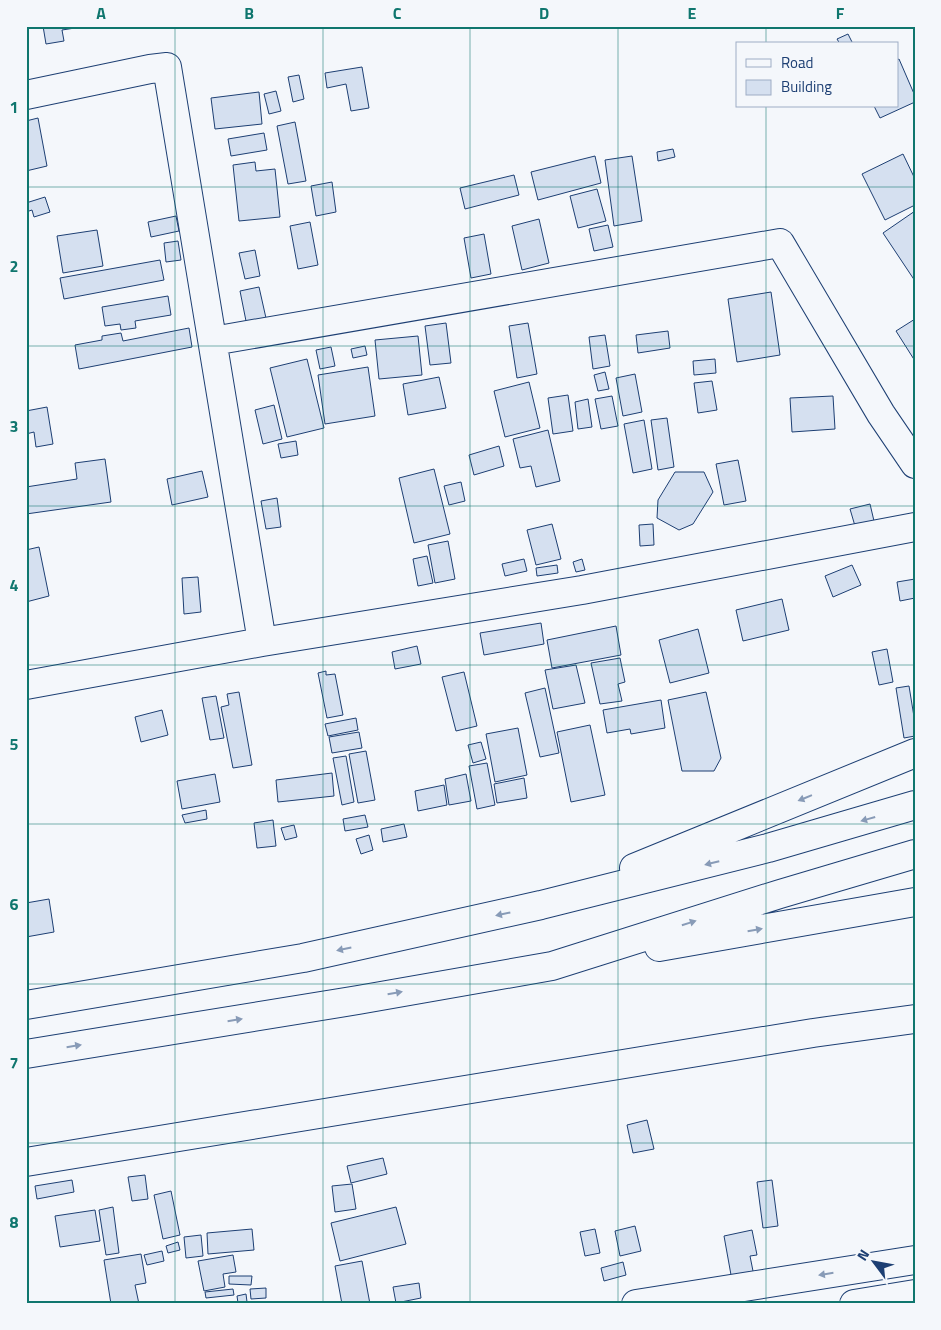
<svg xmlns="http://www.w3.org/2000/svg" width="941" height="1330" viewBox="0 0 941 1330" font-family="'Titillium Web',sans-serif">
  <rect width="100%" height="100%" fill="#f4f7fb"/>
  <!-- building -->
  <path fill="#d5e0f0" stroke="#1d3f73" d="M43 26H75V28L62 30 64 41 46 44Z
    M848 34 853 44H840L837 39Z
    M899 59 915 96V102L880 118 874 106H897V60Z
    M362 67 369 108 351 111 346 84 327 88 325 73Z
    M299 75 304 99 293 102 288 77Z
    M276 91 281 111 269 114 264 94Z
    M259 92 262 124 215 129 211 98Z
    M38 118 47 166 26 171V121Z
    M295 122 306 181 288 184 277 126Z
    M264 133 267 150 231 156 228 139Z
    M673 149 675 157 658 161 657 152Z
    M903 154 915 179V205L885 220 862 174Z
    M595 156 601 183 538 200 531 172Z
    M632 156 642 221 614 226 605 160Z
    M255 162 256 171 275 169 280 217 239 221 233 165Z
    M514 175 519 195 465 209 460 188Z
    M332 182 336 212 316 216 311 186Z
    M597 189 606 221 578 228 570 196Z
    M45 197 50 212 34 217 32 210 26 212V203Z
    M915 211V281L883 233Z
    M176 216 179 231 151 237 148 222Z
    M539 219 549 263 522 270 512 226Z
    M310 222 318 265 298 269 290 226Z
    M608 225 613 247 594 251 589 229Z
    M97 230 103 266 63 273 57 236Z
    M484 234 491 274 471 278 464 238Z
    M178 241 181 260 166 262 164 243Z
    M255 250 260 276 245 279 239 253Z
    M160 260 164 280 64 299 60 278Z
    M259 287 268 327 248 331 240 291Z
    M771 292 780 355 737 362 728 299Z
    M168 296 171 315 135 321 136 328 121 330 120 324 105 326 102 307Z
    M915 319V361L896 331Z
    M446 323 451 363 430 365 425 326Z
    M528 323 537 374 517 378 509 326Z
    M189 328 192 347 79 369 75 345 102 340V336L121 333 123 341Z
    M668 331 670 348 638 353 636 335Z
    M605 335 610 366 593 369 589 337Z
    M418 336 422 375 379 379 375 340Z
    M365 346 367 355 353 358 351 349Z
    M331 347 335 366 320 369 316 350Z
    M307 359 324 428 287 437 270 368Z
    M715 359 716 373 694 375 693 361Z
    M368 367 375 416 325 424 318 375Z
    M605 372 609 389 598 391 594 375Z
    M635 374 642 412 623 416 616 378Z
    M439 377 446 408 408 415 403 384Z
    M712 381 717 410 698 413 694 383Z
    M529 382 540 428 505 437 494 391Z
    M568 395 573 431 553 434 548 398Z
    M612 396 618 426 601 429 595 399Z
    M833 396 835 429 792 432 790 398Z
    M588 399 592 427 578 429 575 402Z
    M274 405 282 439 263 444 255 410Z
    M47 407 53 444 36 447 34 432 26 434V411Z
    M667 418 674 467 658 470 651 420Z
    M644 420 652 469 633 473 624 424Z
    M548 430 560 481 536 487 531 466 520 468 513 439Z
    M296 441 298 455 281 458 278 444Z
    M499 446 504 466 474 475 469 455Z
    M105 459 111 502 26 514V487L77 479 75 463Z
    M738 460 746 501 724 505 716 464Z
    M434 469 450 534 414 543 399 478Z
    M202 471 208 497 172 505 167 479Z
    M675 472H704L713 492 693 524 679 530 657 518 658 500Z
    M461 482 465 501 449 505 444 486Z
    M277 498 281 527 266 529 261 501Z
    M870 504 874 521 855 526 850 509Z
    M552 524 561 559 536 565 527 530Z
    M653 524 654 545 640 546 639 525Z
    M448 541 455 579 435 583 428 545Z
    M39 547 49 596 26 602V550Z
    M427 556 433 583 418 586 413 559Z
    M524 559 527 571 505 576 502 564Z
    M582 559 585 570 576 572 573 562Z
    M557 565 558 573 537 576 536 568Z
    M852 565 861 585 833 597 825 576Z
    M198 577 201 612 184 614 182 578Z
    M915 579V598L900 601 897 582Z
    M782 599 789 630 743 641 736 610Z
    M541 623 544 644 484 655 480 633Z
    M616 626 621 655 552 668 547 640Z
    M698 629 709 673 670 683 659 640Z
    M417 646 421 664 395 669 392 652Z
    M887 649 893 682 879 685 872 652Z
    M620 658 625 682 618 684 622 701 600 704 591 663Z
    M576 665 585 703 553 709 545 670Z
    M326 671V675L335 674 343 715 327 718 318 673Z
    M464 672 477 726 456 731 442 677Z
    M909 686 915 723V736L904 738 896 688Z
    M545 688 559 753 540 757 525 693Z
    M239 692 252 765 233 768 221 707 229 705 227 694Z
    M706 692 721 758 714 771H682L668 700Z
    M216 696 224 738 210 740 202 698Z
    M661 700 665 728 631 734 630 729 607 733 603 710Z
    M162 710 168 735 141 742 135 717Z
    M356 718 358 730 328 736 325 724Z
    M590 725 605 795 571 802 557 732Z
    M518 728 527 775 495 782 486 734Z
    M359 732 362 748 332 753 329 737Z
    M481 742 486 759 473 763 468 745Z
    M366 751 375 800 358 803 349 754Z
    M346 756 354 802 342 805 333 758Z
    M487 763 495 805 477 809 469 766Z
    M332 773 334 796 278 802 276 780Z
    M215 774 220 802 182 809 177 781Z
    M466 774 471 801 449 805 445 779Z
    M524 778 527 798 497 803 494 784Z
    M444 785 447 805 418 811 415 791Z
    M206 810 207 819 185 823 182 815Z
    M365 815 368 827 345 831 343 819Z
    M273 820 276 846 257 848 254 823Z
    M404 824 407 837 383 842 381 829Z
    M294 825 297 837 285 840 281 828Z
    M369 835 373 850 361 854 356 839Z
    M49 899 54 932 26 937V903Z
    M647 1120 654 1149 633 1153 627 1125Z
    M383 1158 387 1174 351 1183 347 1166Z
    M145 1175 148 1199 132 1201 128 1177Z
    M72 1180 74 1192 37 1199 35 1186Z
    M772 1180 778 1226 763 1228 757 1182Z
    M352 1184 356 1209 335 1212 332 1186Z
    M171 1191 180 1235 163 1239 154 1195Z
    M113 1207 119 1253 106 1255 99 1210Z
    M396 1207 406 1244 340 1261 331 1223Z
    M95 1210 100 1241 60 1247 55 1216Z
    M635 1226 641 1251 620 1256 615 1231Z
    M252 1229 254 1250 208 1254 207 1233Z
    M595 1229 600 1253 585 1256 580 1232Z
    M752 1230 757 1255 750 1256 755 1281 733 1286 724 1236Z
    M201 1235 203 1256 186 1258 184 1237Z
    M178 1242 180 1250 168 1253 166 1246Z
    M162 1251 164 1261 147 1265 144 1255Z
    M141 1254 146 1283 135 1285 139 1304H111L104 1260Z
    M233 1255 236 1272 223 1274 225 1287 204 1291 198 1261Z
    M362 1261 370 1304H342L335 1266Z
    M623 1262 626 1275 604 1281 601 1268Z
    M229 1276H252L251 1285 229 1284Z
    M419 1283 421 1298 396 1303 393 1287Z
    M266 1288V1298L251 1299 250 1289Z
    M233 1289 234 1295 206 1298 205 1292Z
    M246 1294 247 1302 238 1303 237 1296Z"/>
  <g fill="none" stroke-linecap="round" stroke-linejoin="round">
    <defs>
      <path id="minor" d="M26 95 150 69 167 67 262 642
        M213 341 780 243 881 414 915 464
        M26 685 262 642 582 590 915 527
        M26 1162 813 1033 915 1019
        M636 1304 915 1260
        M854 1304 915 1294"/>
      <path id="major" d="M634 868 915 753
        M659 947 915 902
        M26 1005 303 958 541 905 768 848 915 805
        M26 1054 358 1000 552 966 780 894 915 854"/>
    </defs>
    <!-- minor casing -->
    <use href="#minor" stroke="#1d3f73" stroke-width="30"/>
    <!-- major casing -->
    <use href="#major" stroke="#1d3f73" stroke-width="30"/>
    <!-- minor -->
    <use href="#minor" stroke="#f4f7fb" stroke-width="28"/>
    <!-- major -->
    <use href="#major" stroke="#f4f7fb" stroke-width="28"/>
  </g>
  <!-- one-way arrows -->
  <defs><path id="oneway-solid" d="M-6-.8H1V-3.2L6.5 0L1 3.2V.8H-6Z" transform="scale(1.25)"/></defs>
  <g fill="#889bb7">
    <use href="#oneway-solid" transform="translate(805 798) rotate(158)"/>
    <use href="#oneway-solid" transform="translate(868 819) rotate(164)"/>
    <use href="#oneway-solid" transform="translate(712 863) rotate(166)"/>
    <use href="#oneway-solid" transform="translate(503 914) rotate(168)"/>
    <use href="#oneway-solid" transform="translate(689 923) rotate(-18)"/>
    <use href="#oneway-solid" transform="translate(755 930) rotate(-10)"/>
    <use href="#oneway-solid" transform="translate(344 949) rotate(168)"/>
    <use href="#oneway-solid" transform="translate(395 993) rotate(-10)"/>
    <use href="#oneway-solid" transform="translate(235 1020) rotate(-9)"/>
    <use href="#oneway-solid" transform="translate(74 1046) rotate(-9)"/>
    <use href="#oneway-solid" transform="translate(826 1274) rotate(171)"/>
  </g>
  <!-- grid -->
  <path fill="none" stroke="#0f766e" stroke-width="1" stroke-opacity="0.55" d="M175 26V1304M323 26V1304M470 26V1304M618 26V1304M766 26V44M766 106V1304M26 187H915M26 346H915M26 506H915M26 665H915M26 824H915M26 984H915M26 1143H915"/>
  <!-- border -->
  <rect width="941" height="1330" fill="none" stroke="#f4f7fb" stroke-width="55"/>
  <!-- legend -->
  <rect x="736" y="42" width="162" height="65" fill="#f4f7fb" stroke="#9eadc5"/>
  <rect x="746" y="59" width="25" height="8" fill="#f4f7fb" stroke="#9eadc5"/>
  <text x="781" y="68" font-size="15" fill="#1d3f73">Road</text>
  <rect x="746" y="80" width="25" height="15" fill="#d5e0f0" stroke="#9eadc5"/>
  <text x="781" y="92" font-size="15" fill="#1d3f73">Building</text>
  <!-- north arrow -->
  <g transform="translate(874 1262) rotate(302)" stroke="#f4f7fb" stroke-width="4" paint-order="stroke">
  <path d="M0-4L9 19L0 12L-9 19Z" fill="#1d3f73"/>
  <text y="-8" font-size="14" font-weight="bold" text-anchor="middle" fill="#1d3f73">N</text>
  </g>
  <rect x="28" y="28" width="886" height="1274" fill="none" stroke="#0f766e" stroke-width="2"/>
  <g font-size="16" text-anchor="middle" font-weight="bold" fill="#0f766e">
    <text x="101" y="19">A</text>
    <text x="249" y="19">B</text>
    <text x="397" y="19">C</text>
    <text x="544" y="19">D</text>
    <text x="692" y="19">E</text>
    <text x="840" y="19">F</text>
    <text x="14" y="113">1</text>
    <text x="14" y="272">2</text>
    <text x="14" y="432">3</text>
    <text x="14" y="591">4</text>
    <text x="14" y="750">5</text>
    <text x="14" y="910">6</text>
    <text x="14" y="1069">7</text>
    <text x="14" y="1228">8</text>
  </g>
</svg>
